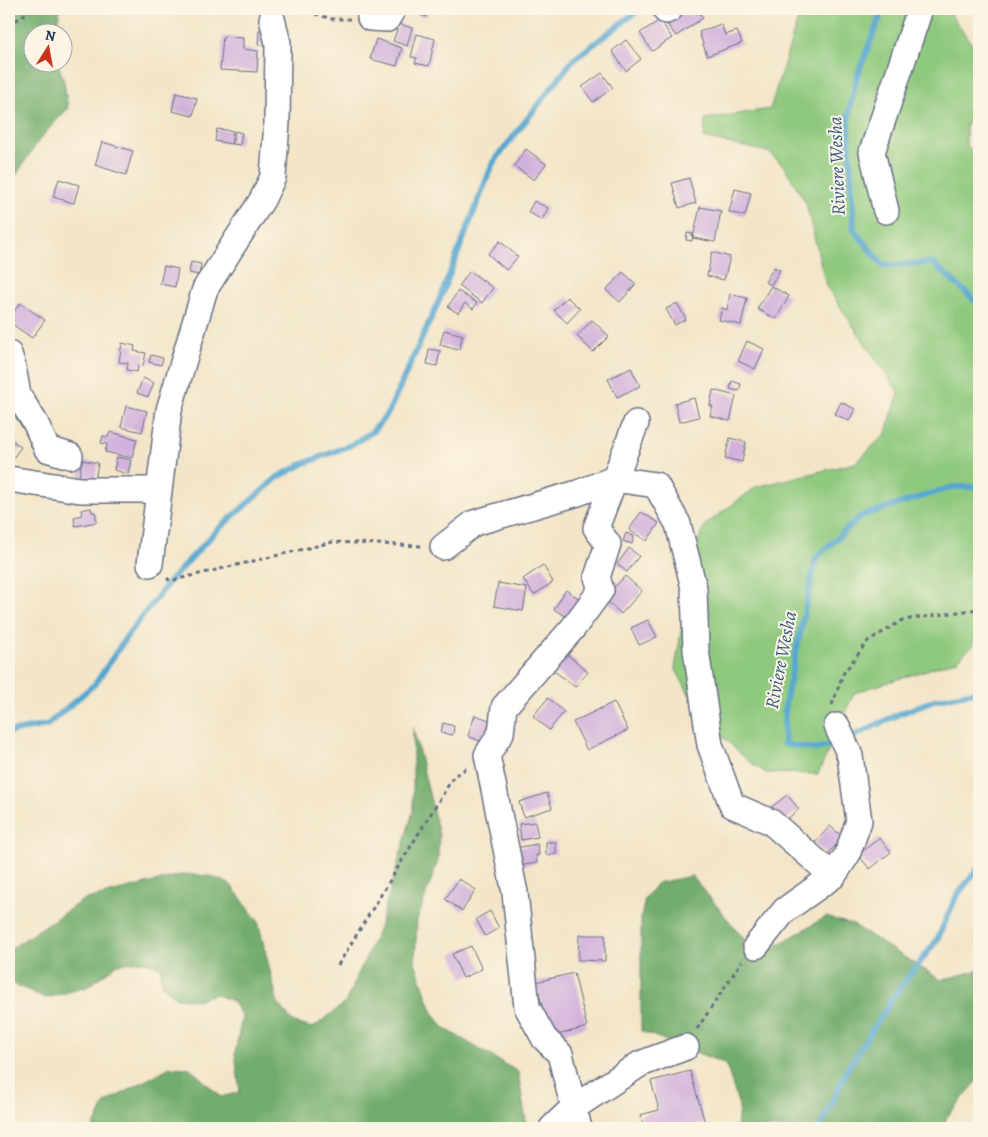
<svg xmlns="http://www.w3.org/2000/svg" width="988" height="1137" viewBox="0 0 988 1137" font-family="Alegreya,serif">
  <rect width="100%" height="100%" fill="#fcf5e5"/>
  <filter id="ink" filterUnits="userSpaceOnUse"><feTurbulence type="fractalNoise" baseFrequency=".02" numOctaves="2"/><feDisplacementMap in="SourceGraphic" scale="10" xChannelSelector="R" yChannelSelector="G"/><feConvolveMatrix kernelMatrix="1 2 1 2 8 2 1 2 1" color-interpolation-filters="sRGB"/></filter>
  <filter id="wash" filterUnits="userSpaceOnUse"><feTurbulence type="fractalNoise" baseFrequency=".0096" numOctaves="4" result="noise"/><feDisplacementMap in="SourceGraphic" scale="20" xChannelSelector="R" yChannelSelector="G"/><feGaussianBlur stdDeviation="1.12" result="paint"/><feColorMatrix in="noise" values="0 0 0 0 0 0 0 0 0 0 0 0 0 0 0 0 0 1.4 0 .05"/><feComposite in="paint" operator="in"/></filter>
  <g filter="url(#wash)">
    <rect width="100%" height="100%" fill="#f3e5c8"/>
    <!-- green -->
    <path fill="#8fc97e" stroke="#557c6e" d="M801 9H947L979 54V117L966 124V145L979 156V622L973 645 958 660 854 693 818 774 766 773 747 760 700 714 675 668 696 546 705 525 756 487 855 463 885 435 899 393 826 286 806 203 784 166 768 152 704 138 705 119 770 109Z"/>
    <!-- forest -->
    <path fill="#73ad6d" stroke="#476e66" d="M9 9H60L57 32H32V62L58 63 64 82 68 108 39 140 9 186Z
      M413 727 439 835 438 861 417 920 415 962 432 1011 444 1028 518 1072 527 1128H93L105 1103 170 1067 190 1068 221 1097 240 1092 235 1053 242 1017 232 1001 215 994 197 1000 176 998 162 985 160 967 142 961 118 964 87 987 46 998 11 983C7 973 7 957 12 948L83 900 185 874 210 876 230 884 258 921 278 1004 294 1023 313 1028 345 1003 379 928 413 811Z
      M692 876 750 946 767 951 826 917 853 925 941 980 979 970V1079L946 1118 944 1128H737L739 1106 726 1064 641 1031V918L645 898 657 883Z"/>
    <g fill="none" stroke-linecap="round" stroke-linejoin="round">
      <!-- stream -->
      <path stroke="#56a7d0" stroke-width="6" d="M883 9 857 76 848 118 854 230 883 265 933 263 979 304
        M9 732 47 725 96 683 129 633 170 581 216 531 278 477 303 464 351 445 372 432 388 413 441 296 493 163 573 60 640 9
        M847 739 899 714 934 700 974 692 979 698
        M838 743 815 749 784 744 785 704 816 558 861 516 952 487H979
        M820 1128 848 1068 894 996 937 940 956 897 979 867"/>
    </g>
    <g id="blocks">
      <!-- building -->
      <path fill="#d2b2dc" d="M418 9H429L426 17 417 14Z
        M683 9H697L703 18 676 36 665 21Z
        M660 20 672 38 652 51 640 33Z
        M399 24 412 28 407 46 393 41Z
        M721 24 725 35 737 31 742 43 707 56 699 32Z
        M259 30 267 31 265 46 258 45Z
        M417 34 435 39 429 66 415 63 417 58 411 57Z
        M223 36 243 38V49L258 51 257 72 220 70Z
        M376 39 402 48 397 66 370 59Z
        M626 40 641 59 626 71 612 51Z
        M602 73 613 88 593 102 582 87Z
        M176 93 197 98 193 116 172 111Z
        M217 129 233 131 231 144 215 141Z
        M235 131 242 133 240 145 233 144Z
        M102 142 133 151 126 175 95 165Z
        M526 149 546 164 534 180 514 166Z
        M689 178 696 203 679 208 672 183Z
        M59 179 79 185 74 203 53 197Z
        M735 189 751 193 745 216 729 212Z
        M534 201 548 208 542 220 528 212Z
        M700 207 721 211 715 242 693 238Z
        M687 233 693 234 692 241 686 240Z
        M500 241 518 257 506 270 488 254Z
        M712 252 730 257 724 280 707 276Z
        M191 262 201 264 199 275 189 273Z
        M164 266 178 269 175 287 160 284Z
        M774 267 780 270 771 285 765 282Z
        M470 271 493 288 482 303 459 286Z
        M623 272 636 284 620 302 606 290Z
        M771 286 789 296 776 319 757 309Z
        M458 291 477 303 473 309 465 303 458 313 448 307Z
        M730 294 747 298 741 325 719 320 722 308 727 310Z
        M567 297 580 309 567 323 554 310Z
        M20 303 45 320 32 338 12 324 10 327 9 326V319Z
        M677 303 686 319 675 325 666 309Z
        M592 320 609 336 593 352 577 336Z
        M444 330 463 335 459 350 440 345Z
        M747 341 764 349 755 369 738 361Z
        M122 343 135 346 134 351 146 353 143 366 138 365 137 372 127 370 128 363 119 362Z
        M429 349 440 351 437 366 427 364Z
        M151 355 163 358 161 365 149 362Z
        M631 368 640 386 617 397 608 379Z
        M143 378 154 383 148 397 137 393Z
        M732 381 741 384 739 391 730 389Z
        M713 390 736 396 730 421 710 416 713 406H710Z
        M694 398 699 417 679 422 675 403Z
        M841 402 855 409 849 421 835 414Z
        M126 406 147 411 142 432 121 427Z
        M110 432 137 439 132 458 105 452 107 444 101 443 103 436 108 437Z
        M9 438 21 447 9 464Z
        M730 438 746 442 742 462 725 458Z
        M117 457 131 460 128 474 114 470Z
        M82 460 98 463 95 481 79 478Z
        M91 508 92 512H95L97 522 75 526 74 517 82 515 81 510Z
        M641 512 659 523 647 541 629 530Z
        M626 533 634 536 632 544 623 541Z
        M629 548 639 556 627 572 617 564Z
        M543 565 553 582 534 595 523 579Z
        M625 576 642 591 621 614 604 598Z
        M498 583 527 588 523 611 494 606Z
        M566 590 584 602 572 621 554 609Z
        M648 620 657 637 639 645 631 628Z
        M567 654 588 672 575 687 553 670Z
        M548 698 564 712 549 730 533 716Z
        M614 702 628 730 587 750 573 722Z
        M475 715 492 721 485 743 468 736Z
        M443 723 454 726 453 735 441 733Z
        M547 793 552 808 524 817 519 802Z
        M787 795 799 809 780 825 768 810Z
        M535 822 538 837 521 840 519 824Z
        M830 826 843 837 827 855 814 844Z
        M879 838 891 852 870 869 858 855Z
        M546 842H556V854L546 855Z
        M537 844 539 855H536L537 863 518 866 515 848Z
        M459 879 476 890 462 911 445 899Z
        M490 911 499 928 485 936 476 919Z
        M579 935H605V961L578 960Z
        M471 946 482 969 463 978 452 954Z
        M574 973 587 1027 550 1037 536 982Z
        M690 1071 705 1123 686 1128H644L640 1115 659 1110 651 1081Z"/>
    </g>
  </g>
  <g filter="url(#ink)">
    <use href="#blocks" fill-opacity="0" stroke="#676f83" stroke-width="1"/>
    <g fill="none" stroke-linecap="round" stroke-linejoin="round">
      <defs>
        <path id="minor" d="M666 11 670 9
          M370 18 387 19 393 9
          M886 211 872 152 918 15V9
          M9 354 13 367 18 395 36 424 47 449 70 456
          M9 479 80 490H159
          M443 547 474 523 578 493 614 479 656 485 678 524 694 588 696 650 710 745 732 805 771 822 833 876
          M150 564 169 410 205 289 262 200 273 177 277 122 278 43 272 19
          M756 946 785 910 833 876 847 855 859 821 850 756 837 726
          M552 1128 573 1108 640 1064 686 1047
          M579 1128 560 1054 544 1038 527 1007 515 893 487 755 501 733 504 707 573 628 601 590 597 577 608 544 596 528 636 423"/>
      </defs>
      <!-- minor casing -->
      <use href="#minor" stroke="#676f83" stroke-width="28"/>
      <!-- path -->
      <path stroke="#676f83" stroke-width="3" stroke-dasharray="4 4" stroke-linecap="butt" d="M300 9 332 19H350
        M9 25 32 9
        M167 578 170 581 333 542 423 546
        M832 705 843 674 868 641 903 620 979 609
        M338 965 454 776 467 768
        M697 1029 742 961"/>
      <!-- minor -->
      <use href="#minor" stroke="#fff" stroke-width="25"/>
    </g>
  </g>
  <g text-anchor="middle" dominant-baseline="central" stroke-width="4" stroke-linejoin="round" paint-order="stroke">
    <!-- water labels -->
    <g font-size="19" font-style="italic" fill="#305986" stroke="#fcf5e5">
      <text transform="translate(837 166) rotate(-92)">Riviere Wesha</text>
      <text transform="translate(781 660) rotate(-79)">Riviere Wesha</text>
    </g>
  </g>
  <!-- margin -->
  <rect width="988" height="1137" fill="none" stroke="#fcf5e5" stroke-width="30"/>
  <!-- north arrow -->
  <g transform="translate(48 48) rotate(11)"><circle r="24" fill="#fcf5e5" stroke="#a2a6af"/>
  <path d="M0-4L9 19L0 12L-9 19Z" fill="#c8321e"/>
  <text y="-8" font-size="14" font-weight="bold" text-anchor="middle" fill="#1b2f5e">N</text>
  </g>
</svg>
